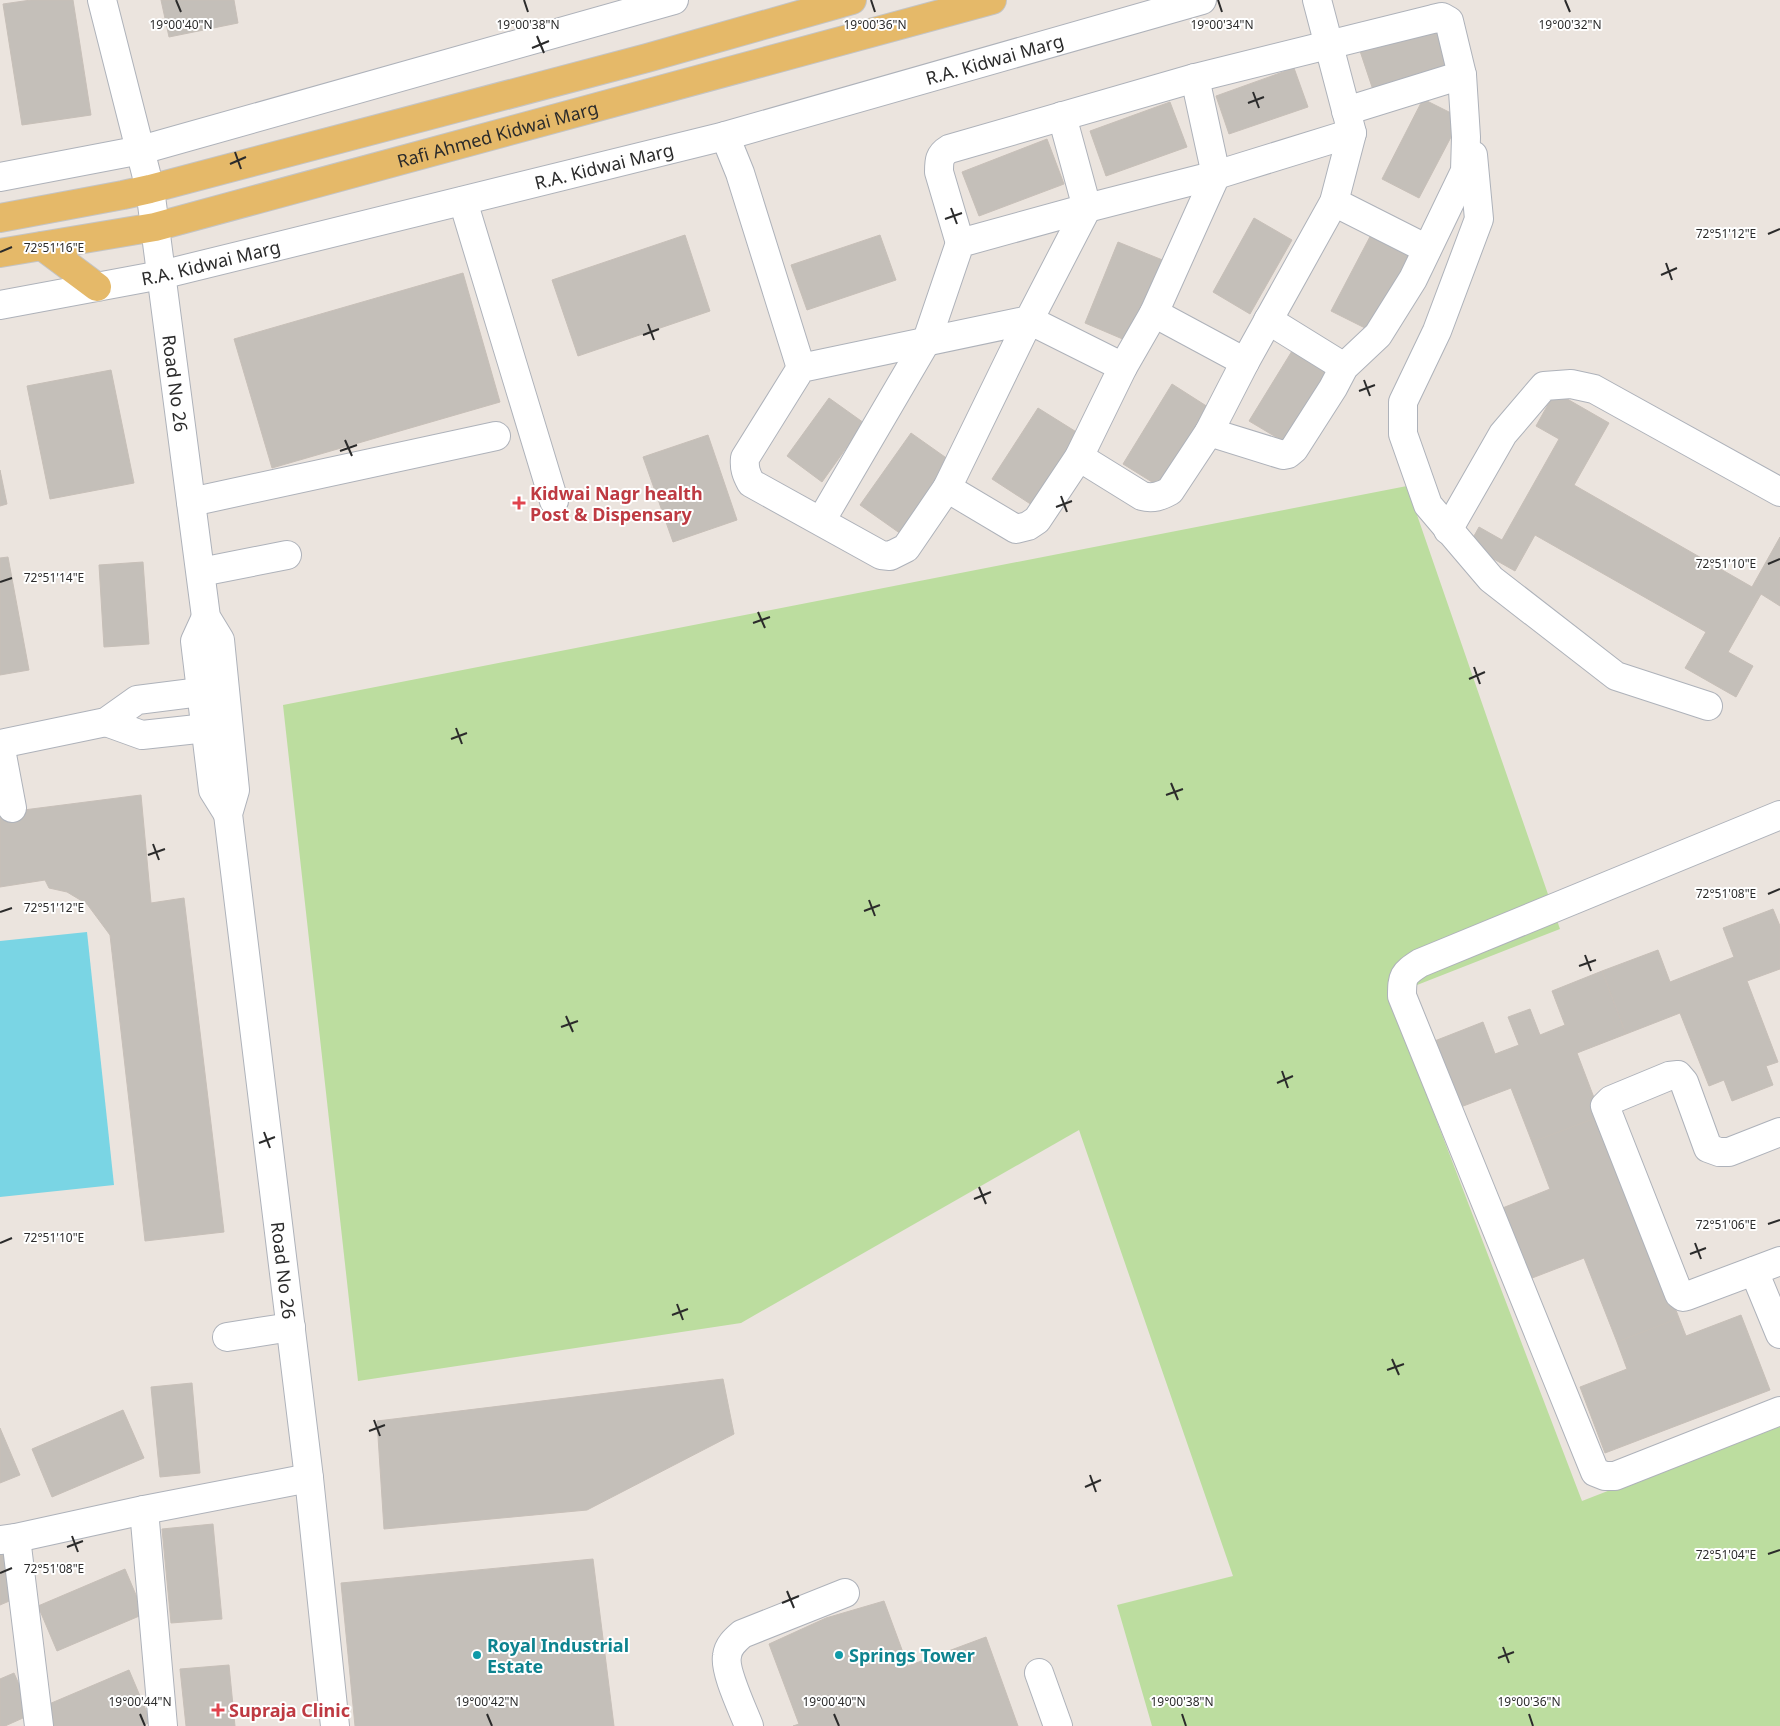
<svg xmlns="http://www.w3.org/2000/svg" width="1780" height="1726" viewBox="0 0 1780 1726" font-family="'Noto Sans',sans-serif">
  <rect width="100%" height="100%" fill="#ebe4de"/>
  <!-- green -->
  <path fill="#bcdd9f" d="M1407 486 1560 929 1389 996 1582 1501 1780 1424V1726H1152L1117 1605 1233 1576 1079 1130 741 1323 358 1381 283 705Z"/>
  <!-- water -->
  <path fill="#7ad5e4" d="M87 932 114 1185 0 1197V941Z"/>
  <!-- building -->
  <path fill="#c4bfb9" stroke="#c7bfb8" d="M31 0H73L91 115 22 125 3 4Z
    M161 0H234L238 23 169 37Z
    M1441 24 1454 65 1374 93 1360 51Z
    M1294 68 1308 107 1229 134 1216 96Z
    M1423 99 1461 118 1419 198 1382 179Z
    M1170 102 1187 147 1106 176 1090 131Z
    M1047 139 1064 184 979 216 962 172Z
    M1254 218 1292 240 1250 314 1213 292Z
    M1374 229 1415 251 1373 332 1331 311Z
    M685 235 710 311 578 356 552 280Z
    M880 235 896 280 807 310 791 265Z
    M1118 242 1165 261 1132 343 1085 323Z
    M463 273 500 402 272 468 234 339Z
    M1292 351 1333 376 1291 446 1249 421Z
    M111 370 134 483 50 499 27 386Z
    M1172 384 1208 407 1160 487 1123 464Z
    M1555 392 1609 423 1574 485 1752 587 1780 537V606L1761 594 1728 652 1753 666 1736 697 1685 668 1706 632 1535 535 1515 571 1469 545 1479 527 1502 540 1559 439 1536 426Z
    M829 398 864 423 822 482 787 456Z
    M1038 408 1078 433 1032 505 992 479Z
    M911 433 952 462 901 534 860 505Z
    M708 435 737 520 673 542 643 457Z
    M0 470 7 504 0 506Z
    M8 557 29 670 0 675V558Z
    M143 562 149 644 104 647 99 565Z
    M141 795 151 903 184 898 224 1232 145 1241 110 935 87 904 67 892 49 888 45 880 0 887V813Z
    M1773 909 1780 926V969L1747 981 1778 1062 1766 1066 1773 1085 1732 1101 1724 1080 1709 1086 1680 1013 1626 1034 1602 971 1658 950 1670 982 1734 957 1723 928Z
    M1602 971 1626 1034 1577 1053 1601 1116 1532 1142 1511 1088 1458 1108 1432 1042 1483 1022 1495 1054 1519 1045 1508 1017 1530 1009 1540 1035 1565 1025 1552 991Z
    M1601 1116 1679 1318 1617 1342 1584 1258 1527 1280 1500 1209 1550 1189 1532 1142Z
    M1741 1315 1770 1390 1605 1453 1580 1387 1627 1369 1617 1342 1679 1318 1686 1336Z
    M723 1379 734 1434 587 1510 384 1529 377 1421Z
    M192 1383 200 1473 160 1477 151 1387Z
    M123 1410 144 1458 52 1497 32 1449Z
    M0 1428 20 1475 0 1483Z
    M213 1524 222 1619 171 1623 162 1529Z
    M1 1551 21 1596 0 1605V1552Z
    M593 1559 614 1726H355L341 1583Z
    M125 1569 144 1614 57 1651 38 1606Z
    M884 1601 908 1666 986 1637 1018 1726H793L799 1724 769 1644 826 1618Z
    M229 1665 235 1726H186L180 1669Z
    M129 1670 151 1722 141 1726H50L42 1707Z
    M14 1673 32 1714 5 1726H0V1679Z"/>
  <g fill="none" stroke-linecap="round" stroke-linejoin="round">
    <defs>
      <g id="minor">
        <path id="s1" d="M102 0 150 189 206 617 220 640 235 790 228 814 309 1478 335 1726"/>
        <path d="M1346 111 1462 75"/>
        <path d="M1062 116 1087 208 1029 320 947 488 906 548 890 556 881 555 751 483C746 474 744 468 745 458L801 368 1029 320 1123 367"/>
        <path d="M725 136 740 173 801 368"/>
        <path d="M1473 155 1479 219 1437 331 1403 402V434L1428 505 1491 579 1616 676 1708 706"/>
        <path d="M0 177 141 150 674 0"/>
        <path d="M463 201 554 501"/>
        <path d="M1334 202 1427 249"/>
        <path d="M960 243 939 172C939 161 939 155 949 149L1195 78 1433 19 1442 17 1449 21 1462 75 1466 137 1465 171 1413 279 1378 335 1344 367 1333 388 1294 449 1288 454 1283 455 1209 432"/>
        <path id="s2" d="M0 305 161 275 725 136 1202 0"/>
        <path d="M1154 313 1245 362"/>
        <path d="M1268 320 1344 367"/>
        <path d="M1079 457 1142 496C1153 499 1161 496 1170 491L1209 432 1245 362 1334 202 1352 133"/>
        <path d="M947 488 1016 529 1028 526 1037 520 1079 457 1123 367 1154 313 1216 175 1195 78"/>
        <path d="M191 502 496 436"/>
        <path d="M821 521 927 340 960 243 1087 208 1216 175 1352 133 1317 0"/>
        <path d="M1448 530 1503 434 1544 386 1571 384 1594 389 1780 492"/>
        <path d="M201 572 287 555"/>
        <path d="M206 617 195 641 213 790 228 814"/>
        <path d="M106 722 142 735 225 726"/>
        <path d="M0 744 106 722 137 700 224 689"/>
        <path d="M0 744 12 808"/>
        <path d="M1780 815 1420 963C1403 974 1402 976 1402 996L1595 1472 1605 1476H1615L1780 1411"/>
        <path d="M1780 1132 1729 1152H1719L1708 1148 1684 1082 1678 1075 1669 1076 1611 1100 1605 1106 1679 1294 1683 1297 1687 1296 1780 1261"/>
        <path d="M1754 1271 1780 1334"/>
        <path d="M227 1337 291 1327"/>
        <path d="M144 1510 163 1726"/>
        <path d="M16 1538 39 1726"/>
        <path d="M0 1540 16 1538 144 1510 309 1478"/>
        <path d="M1039 1673 1058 1726"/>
        <path d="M749 1726C743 1710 724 1671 727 1656 728 1646 735 1640 742 1634L845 1593"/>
      </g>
      <g id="major">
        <path d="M0 218 123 195 150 189 647 58 852 0"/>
        <path d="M42 246 97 287"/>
        <path id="s3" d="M0 253 155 227 992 0"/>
      </g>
    </defs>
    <!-- minor casing -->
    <use href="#minor" stroke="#aeb2ba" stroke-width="30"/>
    <!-- major casing -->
    <use href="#major" stroke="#c4c4c4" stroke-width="30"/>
    <!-- minor -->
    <use href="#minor" stroke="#fff" stroke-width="28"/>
    <!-- major -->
    <use href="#major" stroke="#e5b969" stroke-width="28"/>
  </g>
  <!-- ticks -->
  <path fill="none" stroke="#2b2b2b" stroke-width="2" d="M176 0 181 12M524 0 528 12M871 0 875 12M1218 0 1222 12M1565 0 1570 12M537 36 544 53M532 48 549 41M1253 92 1259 108M1248 103 1264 97M235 152 241 169M230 164 246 157M951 208 957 224M945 219 962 213M1768 234 1780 229M0 252 12 247M1666 263 1672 280M1661 275 1677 268M648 324 654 340M643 335 659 329M1364 380 1370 396M1359 391 1375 385M345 440 352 456M340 451 357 445M1061 496 1067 512M1056 507 1072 501M1768 564 1780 559M0 582 12 578M758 612 765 628M753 623 770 617M1474 667 1480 684M1469 679 1485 672M456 728 462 744M451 739 467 733M1171 783 1178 800M1166 795 1183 789M153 844 159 860M148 855 165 849M1768 894 1780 889M869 900 875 916M864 911 880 905M0 912 12 908M1585 955 1591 971M1579 966 1596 960M566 1016 573 1032M561 1027 578 1021M1282 1071 1288 1088M1277 1083 1293 1076M264 1132 270 1148M259 1143 275 1137M979 1187 986 1204M974 1199 991 1192M1768 1224 1780 1220M0 1243 12 1238M1695 1243 1701 1259M1690 1254 1706 1248M677 1304 683 1320M672 1315 688 1309M1392 1359 1399 1375M1387 1370 1404 1364M374 1420 380 1436M369 1431 385 1425M1090 1475 1096 1492M1085 1487 1101 1480M72 1536 78 1552M67 1547 83 1541M1768 1554 1780 1550M0 1573 12 1568M787 1591 794 1608M782 1603 799 1596M1503 1647 1509 1663M1498 1658 1514 1652M140 1714 145 1726M487 1714 492 1726M834 1714 839 1726M1182 1714 1186 1726M1529 1714 1533 1726"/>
  <!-- markers -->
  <g fill="#e0444e" stroke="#fff" stroke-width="2">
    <path d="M516.5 495.5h5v5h5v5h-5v5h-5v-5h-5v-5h5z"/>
    <path d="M215.5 1702.5h5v5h5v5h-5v5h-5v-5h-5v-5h5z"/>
  </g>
  <g fill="#0f9aa8" stroke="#fff" stroke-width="2">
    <circle cx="477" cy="1655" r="5"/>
    <circle cx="839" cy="1655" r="5"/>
  </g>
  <g text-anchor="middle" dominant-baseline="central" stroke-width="4" stroke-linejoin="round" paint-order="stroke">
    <!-- street labels -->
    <g font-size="18" fill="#2b2b2b" stroke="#fff">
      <text stroke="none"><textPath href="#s2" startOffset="1025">R.A. Kidwai Marg</textPath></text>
      <text stroke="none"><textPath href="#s3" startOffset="512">Rafi Ahmed Kidwai Marg</textPath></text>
      <text stroke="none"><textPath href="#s2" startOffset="620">R.A. Kidwai Marg</textPath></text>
      <text stroke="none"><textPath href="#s2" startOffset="215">R.A. Kidwai Marg</textPath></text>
      <text stroke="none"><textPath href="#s1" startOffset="391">Road No 26</textPath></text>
      <text stroke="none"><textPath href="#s1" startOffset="1289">Road No 26</textPath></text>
    </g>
    <!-- health labels -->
    <g font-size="18" font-weight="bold" fill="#be3a42" stroke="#fff" text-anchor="start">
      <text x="530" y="493">Kidwai Nagr health<tspan x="530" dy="21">Post &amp; Dispensary</tspan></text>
      <text x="229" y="1710">Supraja Clinic</text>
    </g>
    <!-- culture labels -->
    <g font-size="18" font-weight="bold" fill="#0d838f" stroke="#fff" text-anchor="start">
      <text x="487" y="1645">Royal Industrial<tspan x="487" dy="21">Estate</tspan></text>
      <text x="849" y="1655">Springs Tower</text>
    </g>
  </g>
  <g font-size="12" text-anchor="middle" fill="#2b2b2b" stroke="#fff" stroke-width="4" stroke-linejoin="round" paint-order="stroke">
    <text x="181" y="29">19°00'40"N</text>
    <text x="528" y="29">19°00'38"N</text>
    <text x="875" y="29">19°00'36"N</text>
    <text x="1222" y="29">19°00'34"N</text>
    <text x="1570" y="29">19°00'32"N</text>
    <text x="1726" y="238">72°51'12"E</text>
    <text x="54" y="252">72°51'16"E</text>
    <text x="1726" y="568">72°51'10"E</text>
    <text x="54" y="582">72°51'14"E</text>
    <text x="1726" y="898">72°51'08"E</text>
    <text x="54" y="912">72°51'12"E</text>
    <text x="1726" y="1229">72°51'06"E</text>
    <text x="54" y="1242">72°51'10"E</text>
    <text x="1726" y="1559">72°51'04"E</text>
    <text x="54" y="1573">72°51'08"E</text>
    <text x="140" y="1706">19°00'44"N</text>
    <text x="487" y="1706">19°00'42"N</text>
    <text x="834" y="1706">19°00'40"N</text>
    <text x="1182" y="1706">19°00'38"N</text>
    <text x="1529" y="1706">19°00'36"N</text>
  </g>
</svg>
